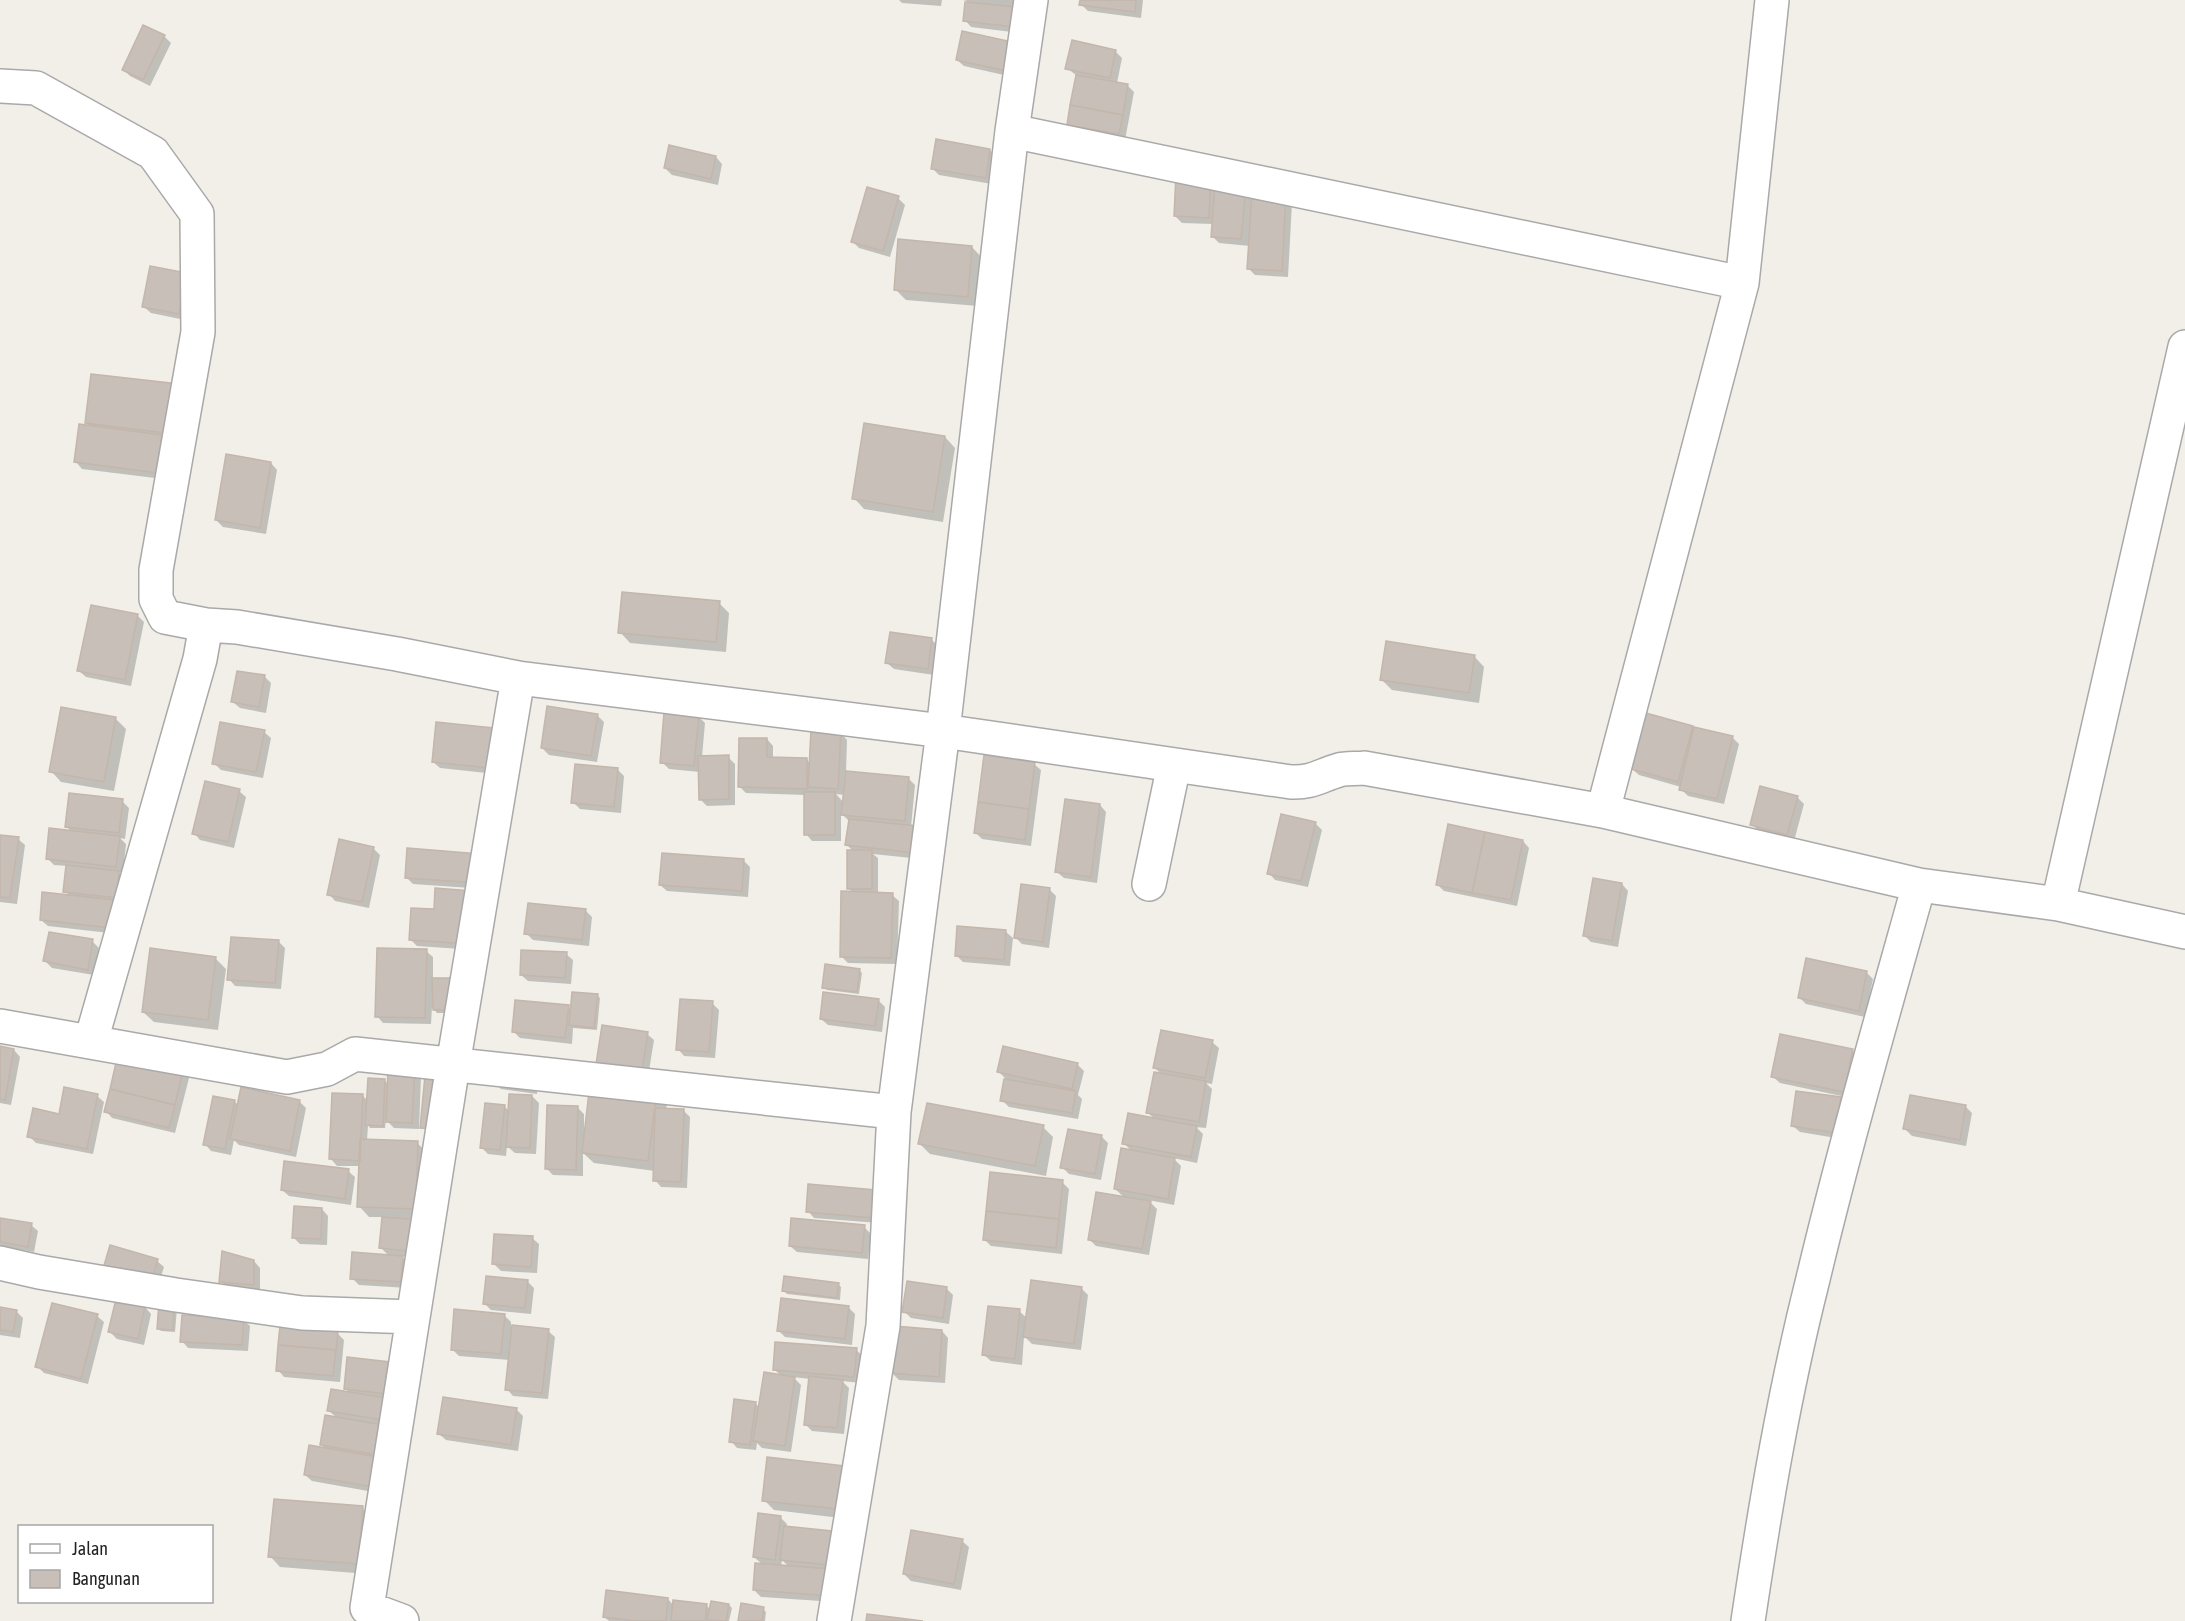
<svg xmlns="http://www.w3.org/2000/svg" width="2185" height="1621" viewBox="0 0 2185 1621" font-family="'Asap Condensed',sans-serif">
  <rect width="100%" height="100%" fill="#f2efe9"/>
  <!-- shadow -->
  <path fill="#0003" fill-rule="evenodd" d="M899 0H942L941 6 902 3Z
    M963 0H1018L1021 33 971 27 965 20 967 1Z
    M1082 0H1143L1141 18 1088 11 1081 4Z
    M963 33 1017 78 964 66 957 60Z
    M164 36 171 43 150 86 130 76 124 70Z
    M1115 51 1122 58 1117 83 1127 85 1134 92 1125 140 1075 131 1068 124 1077 76 1067 68Z
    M990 150 996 157 992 184 939 175 932 168Z
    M716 157 722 164 718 185 672 175 665 168Z
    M1177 175 1292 203 1288 277 1255 275 1249 269 1250 246 1219 243 1212 236 1213 224 1182 223 1175 216Z
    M898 198 905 205 890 257 859 248 852 241Z
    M972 247 982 258 978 306 906 300 895 289Z
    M186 274 185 320 151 313 144 307Z
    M178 386 163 479 82 469 76 462 91 427 86 423Z
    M945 437 955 448 943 522 864 509 854 498Z
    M271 463 277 470 266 534 223 527 216 520Z
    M719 603 729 613 726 652 630 643 620 632Z
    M137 615 144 622 131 686 86 677 79 671Z
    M931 639 938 646 934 675 894 669 887 663Z
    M1474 656 1484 667 1479 703 1392 690 1381 679Z
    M265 677 271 683 266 713 240 708 233 702Z
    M597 715 604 722 597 762 549 755 542 748Z
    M698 716 705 723 702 757H728L735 764V805L707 806 700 799V772L669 769 662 762Z
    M115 718 126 729 114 791 61 782 51 771Z
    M437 724 505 775 440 768 433 762Z
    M1692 728 1695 730 1732 737 1739 744 1724 804 1688 796 1681 789V787L1639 775 1632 769Z
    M264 732 271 738 263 778 221 770 214 763Z
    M841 733 847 740 846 772 908 778 915 785 911 827 921 859 873 854 878 858V894L892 895 899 901 897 964 848 963 841 956 853 893 848 888 854 852 847 845 850 822 841 813V841H812L806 834V795L746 793 740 787 767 739 773 746V759H806L811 764ZM836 794 845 795 844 803Z
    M1034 764 1041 770 1031 846 982 839 975 832Z
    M617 769 624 776 621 813 580 809 573 802Z
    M239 791 246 797 234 848 200 840 194 833Z
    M1797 797 1804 804 1794 841 1758 831 1752 824Z
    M122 801 129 808 125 839 120 838 126 844 123 873 119 872 125 879 118 934 48 926 41 920 70 896 65 891 68 866 54 865 47 858 72 832 66 826Z
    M1100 805 1106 812 1097 883 1064 878 1057 872Z
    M1315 823 1322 830 1308 887 1275 880 1269 873Z
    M0 836 18 839 25 845 17 904 0 902Z
    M1523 841 1529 848 1517 906 1444 891 1437 884Z
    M373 848 380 855 369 908 335 901 329 894Z
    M408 850 485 889 413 884 406 877Z
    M743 860 750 867 748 897 667 891 660 885Z
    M1622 884 1628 891 1618 947 1591 942 1584 935Z
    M1049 889 1056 896 1049 948 1022 944 1015 937Z
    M585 910 592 917 589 946 533 940 526 933Z
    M435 911 475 950 417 946 410 939Z
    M1006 932 1013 938 1010 966 963 962 956 955Z
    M92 941 99 948 94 975 52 968 45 961Z
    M278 941 285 948 281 989 235 986 229 979Z
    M426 951 433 957V980L459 1013H437L432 1007 431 1024 383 1023 377 1016Z
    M566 954 573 960 571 984 528 981 521 975Z
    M215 958 226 969 218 1030 154 1022 143 1012Z
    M859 970 862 973 859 994 827 990 824 987Z
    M1866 972 1873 979 1865 1017 1806 1004 1799 997Z
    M597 995 600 998 597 1030 573 1028 572 1044 520 1038 513 1031 568 1007 572 1011Z
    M878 1000 885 1007 882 1032 828 1025 821 1019Z
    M712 1003 719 1010 715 1058 684 1056 678 1049Z
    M647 1034 654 1040 648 1077 604 1070Z
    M1212 1042 1219 1048 1212 1084 1206 1083 1212 1089 1206 1128 1196 1127 1203 1134 1197 1163 1173 1158 1181 1166 1174 1205 1148 1200 1157 1209 1149 1255 1096 1246 1089 1239 1125 1198 1115 1189 1132 1152 1124 1143 1155 1119 1148 1113 1162 1075 1154 1067Z
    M0 1048 14 1050 20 1057 11 1105 0 1103Z
    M1852 1050 1859 1057 1851 1098 1780 1083 1773 1077Z
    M1077 1064 1084 1071 1078 1095 1082 1099 1078 1119 1009 1107 1002 1100 1005 1078 998 1071Z
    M390 1069 421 1077 419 1129 394 1128 386 1120 385 1128H370L368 1125 367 1141 417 1143 428 1153 426 1218H410V1221L424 1258 401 1256 409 1264 408 1288 359 1285 352 1278 389 1256 381 1248 383 1217H369L359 1206 360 1166H337L331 1159 362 1095 368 1101 385 1081 389 1085Z
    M183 1072 189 1078 175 1133 112 1118 106 1111Z
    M499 1076 538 1083 537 1094 501 1089 498 1086Z
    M656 1092 667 1102 666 1110H683L690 1117 687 1188 661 1187 655 1180V1171L594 1163 583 1153V1176L553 1175 546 1168 578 1108 584 1114V1127L586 1128Z
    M97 1096 104 1102 93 1154 36 1143 29 1136 60 1116Z
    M532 1096 539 1103 536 1154 515 1153 507 1146 506 1156 488 1154 481 1147 504 1106 510 1112Z
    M1840 1099 1847 1106 1842 1139 1800 1132 1793 1126Z
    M234 1101 239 1106 299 1101 306 1108 296 1157 239 1145 234 1140 231 1155 211 1151 205 1144Z
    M1965 1106 1972 1113 1966 1146 1912 1136 1905 1129Z
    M1043 1127 1053 1137 1046 1176 930 1154 920 1144Z
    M1102 1137 1108 1143 1101 1180 1069 1174 1062 1167Z
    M348 1171 355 1177 351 1205 289 1196 282 1190Z
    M1062 1182 1069 1189 1062 1254 991 1246 984 1239Z
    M875 1191 879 1223 814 1218 808 1211Z
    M322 1209 328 1216 327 1245 300 1244 293 1237Z
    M0 1219 31 1225 38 1231 34 1252 0 1246Z
    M864 1227 871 1234 868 1259 797 1252 790 1246Z
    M532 1238 539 1244 537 1273 501 1271 494 1264Z
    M157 1261 164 1267 157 1289 111 1275Z
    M254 1261 260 1268V1291L227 1288 221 1281Z
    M528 1282 534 1288 531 1314 491 1310 484 1303Z
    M838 1284 841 1287 840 1300 787 1294 784 1291Z
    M1081 1288 1088 1295 1081 1350 1032 1344 1024 1336 1022 1365 991 1361 984 1355 1019 1311 1027 1318Z
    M947 1289 953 1295 949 1324 911 1318 904 1311Z
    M145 1307 151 1314 144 1345 117 1339 110 1332Z
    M177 1308 175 1332 161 1331 158 1328Z
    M849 1308 855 1314 852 1345 785 1337 778 1330Z
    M0 1309 16 1311 23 1318 20 1338 0 1335Z
    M504 1315 511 1322V1327L548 1331 555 1337 548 1399 513 1396 507 1389 510 1360 459 1356 452 1349Z
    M97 1316 104 1322 88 1384 44 1373 37 1366Z
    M243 1319 250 1326 248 1351 188 1348 182 1341Z
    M942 1331 948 1338 945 1383 899 1380 892 1373Z
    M337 1333 344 1340 340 1382 284 1377 278 1370Z
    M856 1350 863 1356 861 1383 842 1381 849 1388 844 1434 812 1431 805 1424 810 1379 793 1377 801 1385 791 1452 762 1448 757 1443 756 1450 737 1448 731 1441 755 1403 760 1408 781 1376 774 1369Z
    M399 1365 379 1493 312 1481 305 1475 326 1450 321 1444 337 1418 329 1411 351 1394 345 1388Z
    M516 1409 523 1416 518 1451 446 1440 439 1434Z
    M862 1479 857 1520 774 1510 764 1500Z
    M362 1508 373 1518 368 1574 280 1567 270 1556Z
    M780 1517 787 1524 786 1528 841 1533 835 1602 761 1597 754 1590 763 1565 754 1557ZM782 1560 790 1568 781 1567Z
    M962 1541 969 1547 961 1590 911 1581 904 1574Z
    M668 1599 674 1606 706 1605 711 1610 729 1605 732 1608 729 1621H609L604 1617Z
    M763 1609 766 1612 765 1621H739Z"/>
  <!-- building -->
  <path fill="#c7bfb8" stroke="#c4b6ab" stroke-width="1.5" d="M1080 0H1136L1135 12 1079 5Z
    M965 2 1017 7 1014 27 963 21Z
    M143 25 165 35 143 80 122 70Z
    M962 31 1017 43 1011 72 956 60Z
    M1072 40 1116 50 1110 78 1065 69Z
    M1076 75 1128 84 1123 115 1070 105Z
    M1070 105 1123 115 1119 134 1067 125Z
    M936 139 990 149 986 178 931 169Z
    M669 145 716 156 711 179 664 168Z
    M1176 174 1211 175 1209 218 1174 216Z
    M1215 186 1246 189 1241 239 1211 237Z
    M867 187 899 196 883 251 851 242Z
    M1252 193 1286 195 1282 271 1247 269Z
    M898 239 972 246 968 297 894 290Z
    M150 266 187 273 179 314 142 307Z
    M91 374 179 384 173 434 85 423Z
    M864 423 945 436 933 512 852 499Z
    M79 424 162 435 157 473 74 462Z
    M226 454 271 462 260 528 215 520Z
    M622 592 720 601 716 642 618 633Z
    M91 605 138 614 125 680 77 671Z
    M890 632 932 638 928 669 885 663Z
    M1386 641 1475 655 1469 693 1380 680Z
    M237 671 265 675 259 707 231 702Z
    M547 706 598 714 591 756 541 748Z
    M61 707 116 717 104 782 49 772Z
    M664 712 699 715 694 766 660 763Z
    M1646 713 1693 726 1678 782 1631 769Z
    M220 722 265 730 256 772 212 764Z
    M436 722 503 729 499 769 432 762Z
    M1694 727 1733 736 1717 799 1679 790Z
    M811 730 841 731 838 789 808 787Z
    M739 738H767V757L807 758V789L738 787Z
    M729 755V799L699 800 698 756Z
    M984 755 1035 762 1029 809 978 802Z
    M575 764 618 768 614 807 571 803Z
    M846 771 909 777 905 821 841 815Z
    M205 781 240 789 228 842 192 834Z
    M1760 786 1798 796 1787 835 1750 825Z
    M804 792H835V835H804Z
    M69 793 123 799 119 833 65 827Z
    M1065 799 1100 804 1091 877 1055 872Z
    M978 802 1029 809 1025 840 974 833Z
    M1281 814 1316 822 1301 881 1267 874Z
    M849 819 918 826 915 853 845 845Z
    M1448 824 1485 832 1472 893 1436 885Z
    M49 828 120 836 116 867 46 859Z
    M1485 832 1523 840 1511 900 1472 893Z
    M0 835 19 837 10 898 0 897Z
    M339 839 374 847 362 902 327 895Z
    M407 848 480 854 478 883 405 878Z
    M847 850H872V889H847Z
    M662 853 744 859 742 891 659 885Z
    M66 865 119 871 117 898 63 892Z
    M1593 878 1622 883 1612 941 1583 936Z
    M1021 884 1050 888 1043 942 1014 938Z
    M435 888 472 891 469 944 409 940 411 908 434 909Z
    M841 891 893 893 891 958 840 957Z
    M42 892 115 900 111 928 40 920Z
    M528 903 586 909 582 940 524 934Z
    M957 926 1006 930 1004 960 955 956Z
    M49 932 93 939 88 970 43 961Z
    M231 937 279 940 275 983 227 980Z
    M150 948 216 957 208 1020 142 1012Z
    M377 948 427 949 425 1018 375 1017Z
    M521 950 567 952 565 978 520 975Z
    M1806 958 1867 971 1859 1011 1798 998Z
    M825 964 860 969 857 992 822 988Z
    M432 978H457V1010H433Z
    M572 992 598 994 594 1028 569 1025Z
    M823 992 879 999 875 1026 820 1019Z
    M680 999 713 1001 709 1052 676 1050Z
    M515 1000 569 1005 565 1038 512 1032Z
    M602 1025 648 1032 642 1071 596 1064Z
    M1161 1030 1213 1040 1205 1078 1153 1068Z
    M1780 1034 1853 1049 1844 1092 1771 1077Z
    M0 1046 14 1049 5 1100 0 1099Z
    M1003 1046 1078 1063 1072 1089 997 1072Z
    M118 1054 183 1070 175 1105 110 1089Z
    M388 1067 415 1068 412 1123 386 1122Z
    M1154 1072 1206 1081 1199 1122 1146 1113Z
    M425 1075 438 1076 434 1129 420 1128Z
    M368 1078 385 1079 383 1126 365 1125Z
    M1004 1079 1076 1091 1072 1113 1000 1101Z
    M590 1083 657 1090 648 1161 582 1153Z
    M64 1087 98 1094 87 1149 27 1137 33 1108 59 1114Z
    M241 1087 300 1100 290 1151 230 1139Z
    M110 1089 175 1105 169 1128 104 1112Z
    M1796 1091 1841 1097 1836 1133 1791 1126Z
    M332 1093 363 1094 360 1161 329 1159Z
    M509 1094 532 1095 530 1148 506 1147Z
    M1910 1095 1966 1105 1960 1140 1903 1129Z
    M213 1096 235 1100 225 1149 203 1145Z
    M485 1103 505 1105 500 1150 480 1148Z
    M927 1103 1044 1125 1035 1166 918 1144Z
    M547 1105 578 1106 576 1170 545 1169Z
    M655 1108 684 1109 681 1182 653 1181Z
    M1128 1113 1197 1126 1191 1157 1122 1144Z
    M1068 1129 1102 1135 1095 1174 1060 1168Z
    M360 1139 418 1141 416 1209 357 1207Z
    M1121 1148 1175 1158 1168 1199 1114 1189Z
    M284 1161 349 1169 345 1199 281 1190Z
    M990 1172 1063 1180 1059 1219 986 1211Z
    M808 1184 876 1190 873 1218 806 1212Z
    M1096 1192 1151 1201 1142 1249 1088 1240Z
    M294 1206 322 1208 321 1239 292 1238Z
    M986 1211 1059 1219 1056 1248 983 1240Z
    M382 1217 421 1220 418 1252 379 1248Z
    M0 1218 32 1223 28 1247 0 1242Z
    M791 1218 865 1225 862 1253 789 1246Z
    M494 1234 533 1236 531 1267 492 1264Z
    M110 1245 158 1259 151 1283 103 1269Z
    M222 1251 254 1260V1285L219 1282Z
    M352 1252 403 1256 401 1282 350 1279Z
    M486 1276 528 1280 525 1308 483 1304Z
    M784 1276 839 1283 837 1298 782 1291Z
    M1031 1280 1082 1287 1074 1344 1023 1337Z
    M907 1281 947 1287 943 1318 902 1312Z
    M781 1298 849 1306 845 1339 777 1331Z
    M116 1299 145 1306 138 1339 108 1332Z
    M159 1302 174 1303 173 1330 157 1329Z
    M52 1303 98 1314 81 1379 35 1367Z
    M988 1306 1020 1309 1015 1359 982 1355Z
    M0 1307 17 1310 13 1332 0 1330Z
    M454 1309 505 1314 501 1354 451 1350Z
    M182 1315 244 1318 242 1345 180 1342Z
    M512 1325 549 1329 542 1393 505 1390Z
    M280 1326 338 1332 336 1350 278 1345Z
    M894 1326 942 1330 939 1377 890 1373Z
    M775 1342 857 1348 854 1377 773 1370Z
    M278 1345 336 1350 333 1376 276 1371Z
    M347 1357 399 1363 396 1395 344 1389Z
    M764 1372 795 1377 785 1446 753 1441Z
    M809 1376 843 1380 837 1428 804 1425Z
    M331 1389 387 1398 383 1420 327 1411Z
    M443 1397 517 1408 511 1445 437 1434Z
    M734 1399 756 1402 750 1445 729 1442Z
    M325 1415 389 1426 384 1456 320 1445Z
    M309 1445 378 1457 373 1487 304 1475Z
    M767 1457 853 1467 847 1510 762 1501Z
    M274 1499 363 1506 358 1564 268 1557Z
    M758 1513 781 1516 775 1560 753 1557Z
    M784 1526 842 1532 838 1566 780 1560Z
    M911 1530 963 1539 954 1584 903 1574Z
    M755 1563 830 1569 829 1596 753 1590Z
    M606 1590 668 1598 666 1621H635L603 1617Z
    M673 1600 707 1604 705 1621H671Z
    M711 1601 729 1604 726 1621 707 1620Z
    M741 1603 764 1607 762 1621H738Z
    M867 1614 923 1621H866Z"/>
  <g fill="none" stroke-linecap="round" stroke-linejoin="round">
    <defs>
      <path id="minor" d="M0 86 36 88 153 153 197 214 198 332 156 570V599L165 617 206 625
        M1012 131 1742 283
        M1603 811 1742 283 1772 0
        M1149 884 1174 765
        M2058 904 2185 347
        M0 1026 287 1077 327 1069 355 1054 894 1112
        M91 1041 200 659 206 625 237 627 397 654 518 678 943 731 1291 782C1312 783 1319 776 1339 770 1346 768 1356 769 1364 768L1603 811 1919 885 2058 904 2185 932
        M0 1263 39 1272 176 1295 302 1313 413 1317
        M402 1621 367 1608 453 1065 518 678
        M834 1621 883 1326 894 1112 943 731 1012 131 1031 0
        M1748 1621C1765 1508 1784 1394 1812 1283 1844 1149 1882 1017 1919 885"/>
    </defs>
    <!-- minor casing -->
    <use href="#minor" stroke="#a9a9a9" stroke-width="36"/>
    <!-- minor -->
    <use href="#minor" stroke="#fff" stroke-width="33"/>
  </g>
  <!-- legend -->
  <rect x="18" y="1525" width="195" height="78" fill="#ffffff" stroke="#a7a7a7" stroke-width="1.5"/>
  <rect x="30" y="1544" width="30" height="9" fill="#ffffff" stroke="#a7a7a7" stroke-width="1.5"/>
  <text x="72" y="1555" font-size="18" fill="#222222">Jalan</text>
  <rect x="30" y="1570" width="30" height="18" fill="#c7bfb8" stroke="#a7a7a7" stroke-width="1.5"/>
  <text x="72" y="1585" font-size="18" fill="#222222">Bangunan</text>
</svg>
